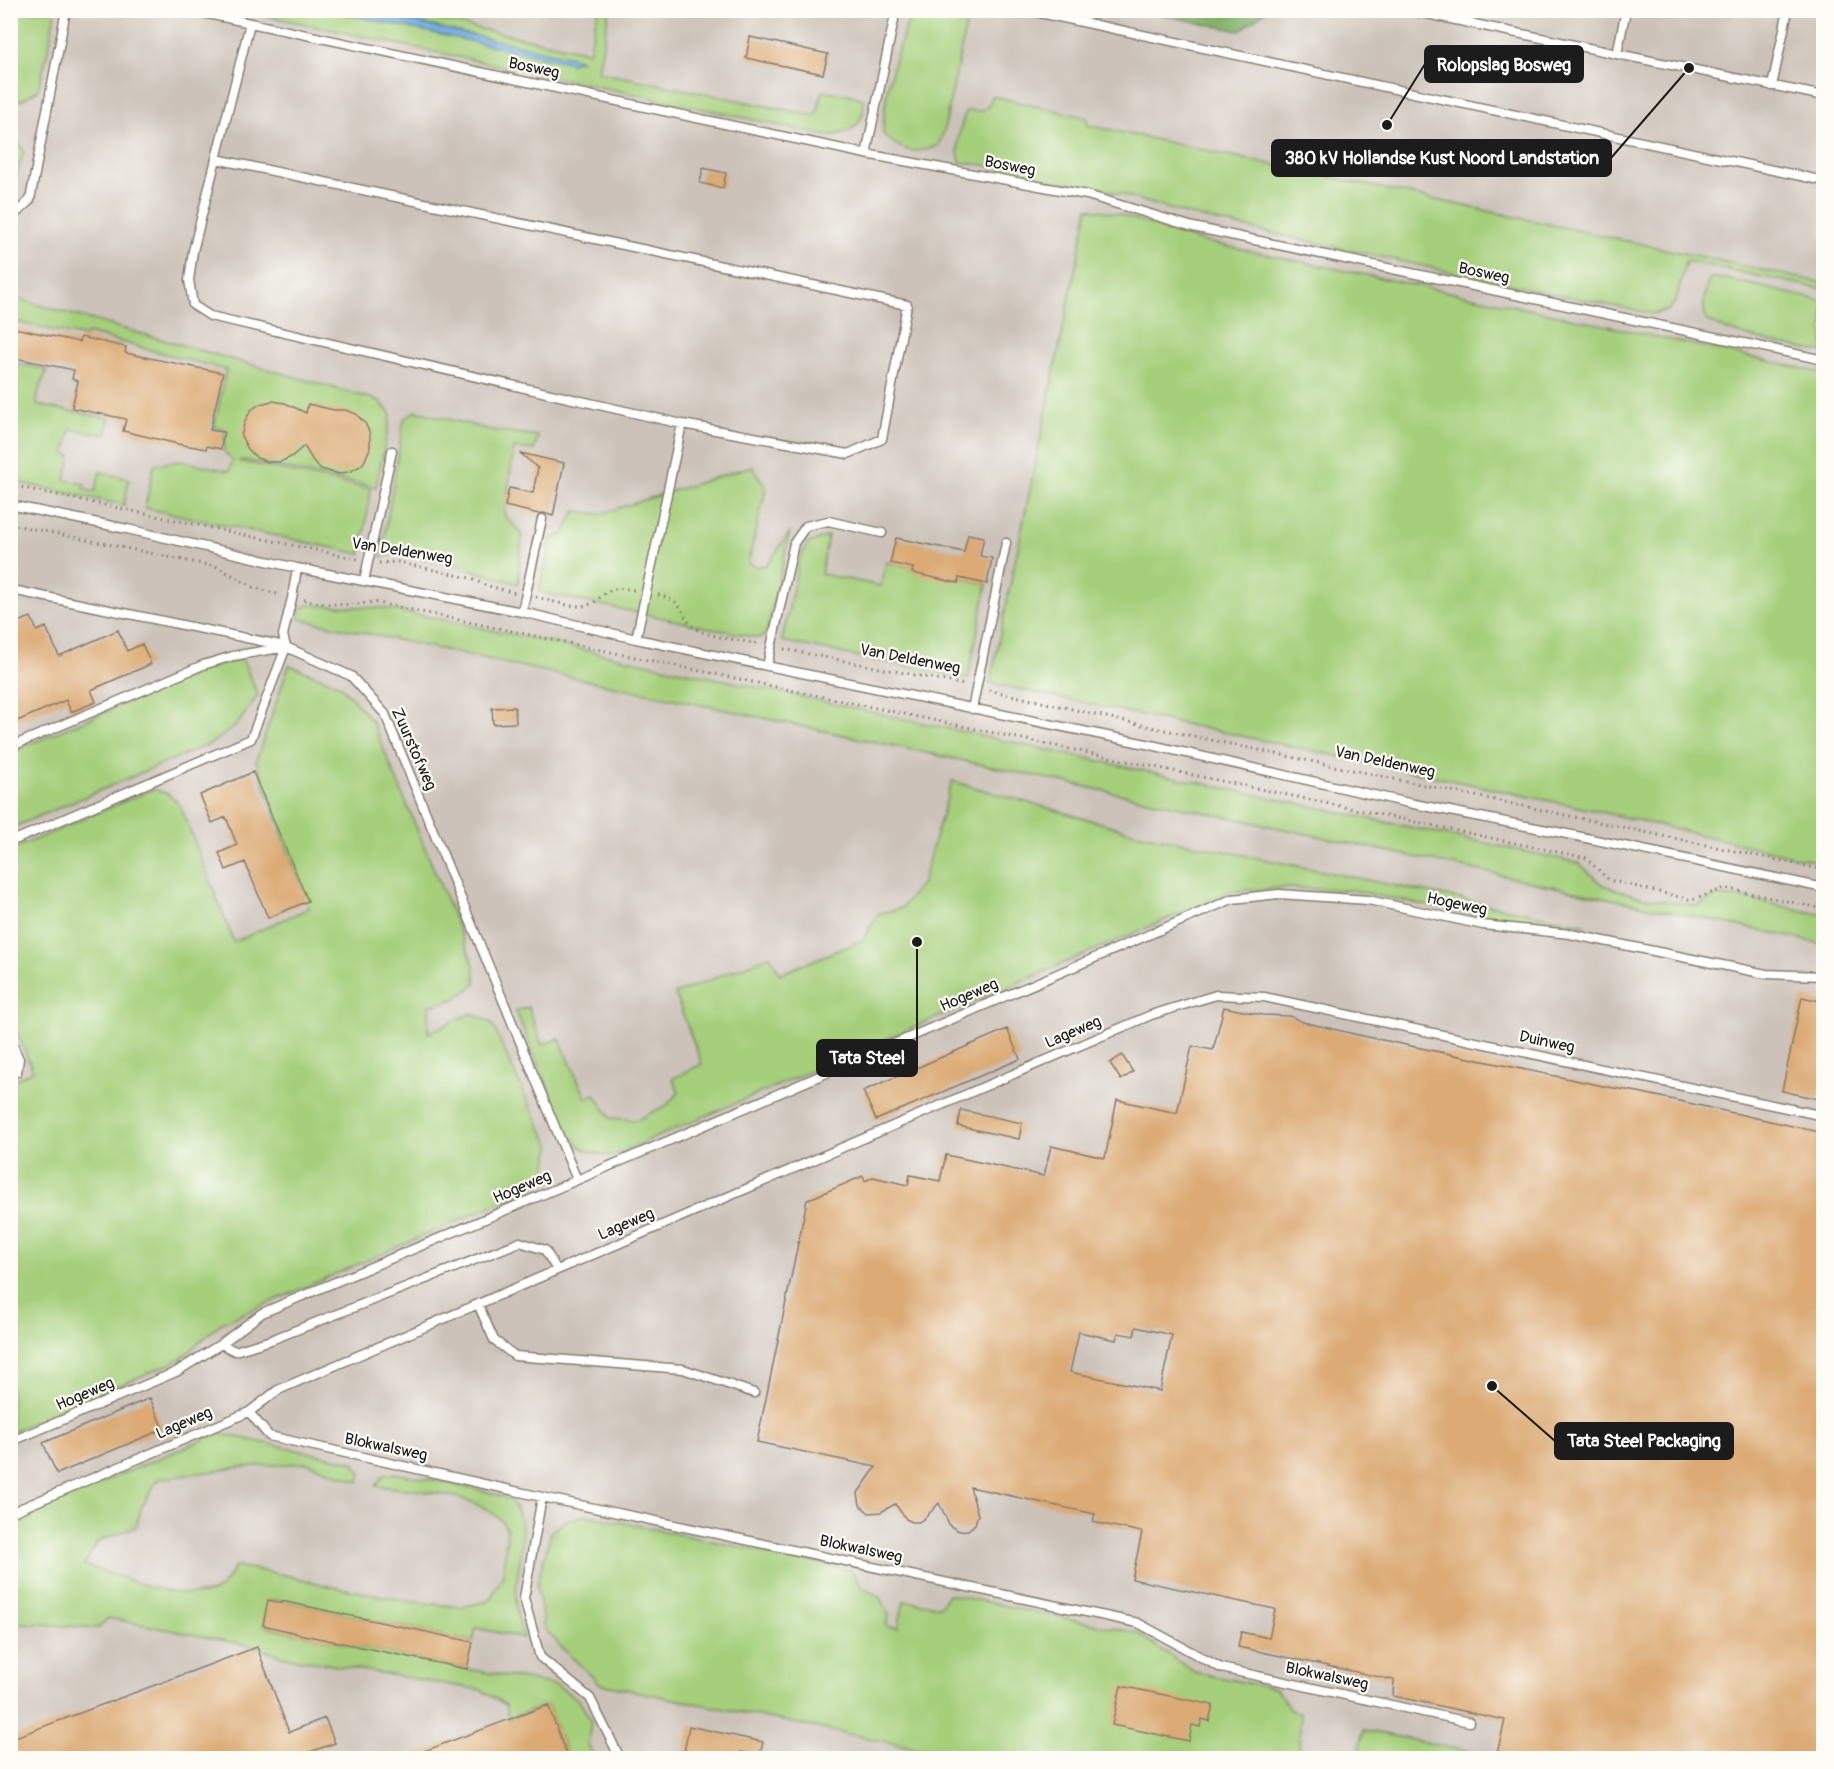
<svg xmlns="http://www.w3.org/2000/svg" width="1834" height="1769" viewBox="0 0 1834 1769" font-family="Pangolin,sans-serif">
  <rect width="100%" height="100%" fill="#fdfcf7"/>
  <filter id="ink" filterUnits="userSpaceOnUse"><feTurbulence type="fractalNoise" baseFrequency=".0167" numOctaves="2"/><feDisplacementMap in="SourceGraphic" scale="12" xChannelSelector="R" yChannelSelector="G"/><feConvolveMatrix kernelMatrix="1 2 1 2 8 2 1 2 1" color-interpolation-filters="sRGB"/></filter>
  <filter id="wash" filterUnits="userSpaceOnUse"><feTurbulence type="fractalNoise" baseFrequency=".008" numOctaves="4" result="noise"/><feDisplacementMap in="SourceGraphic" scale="24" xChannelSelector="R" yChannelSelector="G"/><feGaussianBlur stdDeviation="1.35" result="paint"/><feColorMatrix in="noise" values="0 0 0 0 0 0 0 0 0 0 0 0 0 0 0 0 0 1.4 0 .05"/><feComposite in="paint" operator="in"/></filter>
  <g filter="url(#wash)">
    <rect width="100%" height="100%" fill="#f0debe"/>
    <!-- industrial -->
    <path fill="#ccc2b9" d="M11 11H1823V1758H11Z"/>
    <!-- green -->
    <path fill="#a5cf7a" stroke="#60764b" stroke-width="1.5" d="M924 10 969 11 944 131 938 146C913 155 902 152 883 134 883 94 895 54 910 17Z
      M10 11H55L49 47 38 90 22 100H11Z
      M245 11H398L589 52 598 11H609L598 72 816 116 823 91 847 94 864 99C865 127 850 133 826 136 633 92 438 54 245 11Z
      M992 96 1088 118 1087 125 1823 283V289L1686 261 1676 301 1668 310 1653 314 1483 279 1225 223 1186 214 1100 188 1049 181 1007 168 960 162C955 143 960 129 966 111 981 111 988 113 992 96Z
      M11 131 24 151 11 193 10 131Z
      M1088 208 1119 214 1201 241 1478 298 1823 373V863L1584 808 990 683Z
      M1710 278 1726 279 1823 301V353C1789 345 1736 338 1706 320 1702 305 1704 293 1710 278Z
      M18 299 380 401 391 415 376 487 245 460 238 461 371 489 361 554 145 508 154 465 181 461 229 471 233 460 224 452 225 429 214 428 226 370 87 333 85 337 11 321V302Z
      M11 362 47 370 38 393 37 405 109 418 106 435 71 429 65 453 71 456 65 480 85 484 84 489 95 492 100 472 129 479 124 505 11 481Z
      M416 411 491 430 538 436 534 450 514 448 504 515 522 534 518 584 445 562 397 554 381 557 404 419Z
      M752 466 766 488 748 563 758 567 767 565 790 532 766 635 758 638 539 592 551 539 564 534 575 511 600 514Z
      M828 536 821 574 881 586 886 562 987 584 968 679 782 641 799 560 808 543Z
      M308 605 383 608 450 621 1196 782 1579 863 1601 884 1640 897 1697 906 1716 896 1744 898 1823 915V944L299 619 301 609Z
      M242 659 258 695 237 725 212 743 11 828V752L208 668Z
      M289 665 340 685 372 721 474 966 476 984 455 999 429 1006 428 1033 471 1013 492 1023 525 1096 551 1147 544 1177 513 1197 220 1324 181 1359 11 1432V1081L33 1071 11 1018V850L153 789 168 794 180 805 234 942 309 908 256 761Z
      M952 781 1136 833 1587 925 1510 923 1351 890 1288 888 1233 891 612 1156C588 1153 581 1151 566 1131L516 1011 528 1007 542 1045 559 1038 586 1098 595 1094 610 1118 637 1120 667 1105 679 1092 672 1079 702 1064 675 994 770 956 780 974 863 940 878 914 902 908 922 883Z
      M218 1433 353 1462 361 1473 359 1482 307 1463 242 1467 158 1479 142 1506 136 1527 98 1541 84 1565C117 1575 189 1607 219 1589 226 1584 231 1573 235 1566L286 1575 328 1586 414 1602 461 1607 489 1601 503 1575 507 1529C504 1524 500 1518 495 1515 465 1491 413 1491 376 1486L384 1475 395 1473C415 1477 499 1490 510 1501 535 1525 514 1572 516 1602 516 1614 521 1627 524 1638L476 1628 473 1642 282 1601 269 1600 263 1625 276 1629 467 1669 556 1685 578 1699 591 1720 588 1744 594 1758H568L548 1705 508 1719 506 1705 481 1690 284 1657 257 1647 108 1618 99 1628 22 1623 11 1627 10 1522Z
      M586 1515 851 1570 863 1588 879 1596 889 1615 886 1626 898 1628 904 1601 941 1606 948 1594 1137 1633 1194 1672 1276 1689 1291 1709 1301 1714 1298 1754 1316 1758H966L600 1684 562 1648 544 1628 537 1584 551 1532 567 1520Z
      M1364 1730 1500 1758H1357Z"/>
    <!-- forest -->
    <path fill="#84b26a" stroke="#506743" stroke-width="1.5" d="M1145 11H1266L1239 31Z"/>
    <!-- water -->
    <path fill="#6aa9dd" stroke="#43627c" stroke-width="1.5" d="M332 11H364L572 57 581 60 571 63Z"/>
    <g id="blocks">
      <!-- building -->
      <path fill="#dbaa74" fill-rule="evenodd" d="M750 37 828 54 823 74 746 58Z
        M703 168 726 173 723 188 700 183Z
        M10 327 79 342 81 337 126 347 125 353 223 373 210 430 224 432 221 449 207 446 206 449 178 444 123 431 126 419 72 408 78 381 72 379 74 370 10 357Z
        M272 401 285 403 306 413 308 404 334 410H345L356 414 365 423 370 434V448L365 460 362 465 351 471 339 474 321 469 313 461 304 446 291 457 280 462H268L257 458 248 449 241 436 245 421 251 410 260 404Z
        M520 453 564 463 553 516 543 513 539 514 505 506 509 488 533 493 538 468Z
        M968 534 984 537 980 556 992 558 987 584 959 578 958 583 912 573 913 568 890 563 896 538 964 552Z
        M31 617 37 631 46 627 59 656 118 630 127 651 142 644 151 664 91 690 96 702 71 712 66 700 10 724V625Z
        M515 707 516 723 493 724 492 708Z
        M253 772 308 901 268 918 245 862 226 870 219 853 237 845 226 817 212 823 200 795Z
        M1802 997 1824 1002V1074L1818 1099 1782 1091Z
        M1224 1007 1262 1015 1290 1016 1303 1022 1363 1036 1608 1087 1638 1092 1824 1133V1758H1496L1505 1720 1393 1696 1394 1680 1238 1647 1241 1632 1269 1638 1275 1609 1132 1579 1142 1532 1093 1522 1095 1514 970 1487 978 1515 975 1524 968 1530 959 1531 950 1526 939 1503 926 1517 919 1522H912L906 1519 895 1504 881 1512 869 1513 860 1505 858 1493 876 1467 757 1442 807 1200 863 1176 865 1181 873 1177 908 1185 910 1175 940 1181 946 1155 1044 1176 1051 1146 1105 1158 1117 1100 1177 1113 1192 1046 1213 1050ZM1136 1327 1172 1335 1160 1391 1070 1372 1079 1332 1116 1340 1118 1333 1134 1336Z
        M1007 1029 1020 1059 876 1120 863 1091Z
        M1122 1055 1133 1072 1121 1080 1110 1063Z
        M961 1110 1022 1123 1019 1139 958 1126Z
        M150 1398 163 1429 57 1474 43 1443Z
        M268 1600 282 1603V1601L473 1642 467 1669 294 1633H296L263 1625Z
        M257 1647 289 1732 325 1718 335 1743 293 1758H15L10 1745V1739Z
        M1121 1686 1213 1705 1209 1721 1202 1719 1200 1727 1192 1725 1189 1741 1112 1725Z
        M548 1705 568 1758H408V1757Z
        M689 1726 763 1742 760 1756 741 1752 740 1758H683Z"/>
    </g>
  </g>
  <g filter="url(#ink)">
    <use href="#blocks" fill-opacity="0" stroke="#867d6d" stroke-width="1.5"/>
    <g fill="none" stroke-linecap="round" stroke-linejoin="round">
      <defs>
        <path id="lane" d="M189 10 866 154 1087 195 1193 227 1824 360
          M1026 10 1824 181
          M1408 10 1617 54 1626 10
          M1617 54 1824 96
          M1772 86 1788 10
          M866 154 896 10
          M216 159 907 305 882 439 848 454 682 424 210 316 193 305 189 280 193 251 250 23
          M10 219 30 200 66 10
          M10 505 127 529 297 568 522 612 636 639 1151 745 1409 803 1567 834 1824 888
          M364 581 392 451
          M10 594 17 591 280 645
          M522 612 542 519
          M636 639 682 424
          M767 666 794 543 806 526 828 521 882 533
          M972 709 1006 543
          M10 747 203 665 233 656 286 647 351 676 385 714 577 1180
          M10 842 251 739 286 647 283 635 292 598 297 568
          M10 1039 19 1059 17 1072 10 1074
          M478 1304 494 1340 515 1356 683 1369 754 1393
          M221 1344 235 1351 271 1340 520 1242 545 1250 557 1270
          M249 1412 269 1436 542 1497 1138 1623 1221 1668 1469 1722
          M10 1442 176 1372 221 1344 262 1313 577 1180 1232 899 1279 894 1368 900 1483 925 1570 934 1766 974 1824 976
          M542 1497 524 1598 540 1657 590 1698 620 1758
          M10 1513 249 1412 278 1390 1151 1015 1216 995 1264 997 1824 1116"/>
      </defs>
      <!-- lane casing -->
      <use href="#lane" stroke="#867d6d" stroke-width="11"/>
      <!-- path -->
      <path stroke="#867d6d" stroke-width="3" stroke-dasharray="1.5 4.5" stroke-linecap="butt" d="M10 485 358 559
        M10 524 217 567 253 587 280 595
        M379 563 398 562 470 578 485 585 515 593
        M658 595C690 603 677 615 695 628 707 637 744 641 759 644
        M536 597C549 600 574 609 587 605 594 604 598 599 603 595 613 587 622 588 634 590
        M304 600C330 605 348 606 374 602L1586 858 1609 880 1692 900 1725 888 1824 909
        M784 649 965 685
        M989 690 1155 728 1824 870"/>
      <!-- lane -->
      <use href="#lane" stroke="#fff" stroke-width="8"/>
    </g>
  </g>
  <g text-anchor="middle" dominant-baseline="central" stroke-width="4.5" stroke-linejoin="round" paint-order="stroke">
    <!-- street labels -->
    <g font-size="16" fill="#1c1c1c" stroke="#fdfcf7">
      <text transform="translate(534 68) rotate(12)">Bosweg</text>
      <text transform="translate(1010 166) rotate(11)">Bosweg</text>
      <text transform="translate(1484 273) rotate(12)">Bosweg</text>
      <text transform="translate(402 551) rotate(9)">Van Deldenweg</text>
      <text transform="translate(910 659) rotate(11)">Van Deldenweg</text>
      <text transform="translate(414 749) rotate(66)">Zuurstofweg</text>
      <text transform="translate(1385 762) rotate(12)">Van Deldenweg</text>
      <text transform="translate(1457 904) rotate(12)">Hogeweg</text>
      <text transform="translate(969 995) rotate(-23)">Hogeweg</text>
      <text transform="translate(1073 1032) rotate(-23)">Lageweg</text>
      <text transform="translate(1547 1042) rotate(12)">Duinweg</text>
      <text transform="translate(522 1187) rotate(-23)">Hogeweg</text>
      <text transform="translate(626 1224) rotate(-23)">Lageweg</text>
      <text transform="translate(85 1394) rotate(-23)">Hogeweg</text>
      <text transform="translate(184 1423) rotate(-23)">Lageweg</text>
      <text transform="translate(386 1447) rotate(12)">Blokwalsweg</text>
      <text transform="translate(861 1549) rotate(12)">Blokwalsweg</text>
      <text transform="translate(1327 1676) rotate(12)">Blokwalsweg</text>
    </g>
  </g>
  <!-- callouts -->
  <path fill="none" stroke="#1c1c1c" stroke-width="2" d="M1387 125L1425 64M1689 68L1611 158M917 942L917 1058M1492 1386L1555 1441"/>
  <g fill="#1c1c1c" stroke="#fdfcf7" stroke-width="2">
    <circle cx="1387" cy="125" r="6"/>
    <circle cx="1689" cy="68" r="6"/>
    <circle cx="917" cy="942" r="6"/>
    <circle cx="1492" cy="1386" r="6"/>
  </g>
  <g fill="#1c1c1c" stroke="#1c1c1c" stroke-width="2">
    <rect x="1425" y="46" width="158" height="36" rx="6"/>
    <rect x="1272" y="140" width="339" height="36" rx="6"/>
    <rect x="817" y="1040" width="100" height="36" rx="6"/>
    <rect x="1555" y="1423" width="178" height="36" rx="6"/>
  </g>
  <g font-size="18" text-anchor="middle" font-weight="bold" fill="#fff">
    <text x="1504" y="71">Rolopslag Bosweg</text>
    <text x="1442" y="164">380 kV Hollandse Kust Noord Landstation</text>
    <text x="867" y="1064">Tata Steel</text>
    <text x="1644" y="1447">Tata Steel Packaging</text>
  </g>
  <!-- margin -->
  <rect width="1834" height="1769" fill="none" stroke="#fdfcf7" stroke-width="36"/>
</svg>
